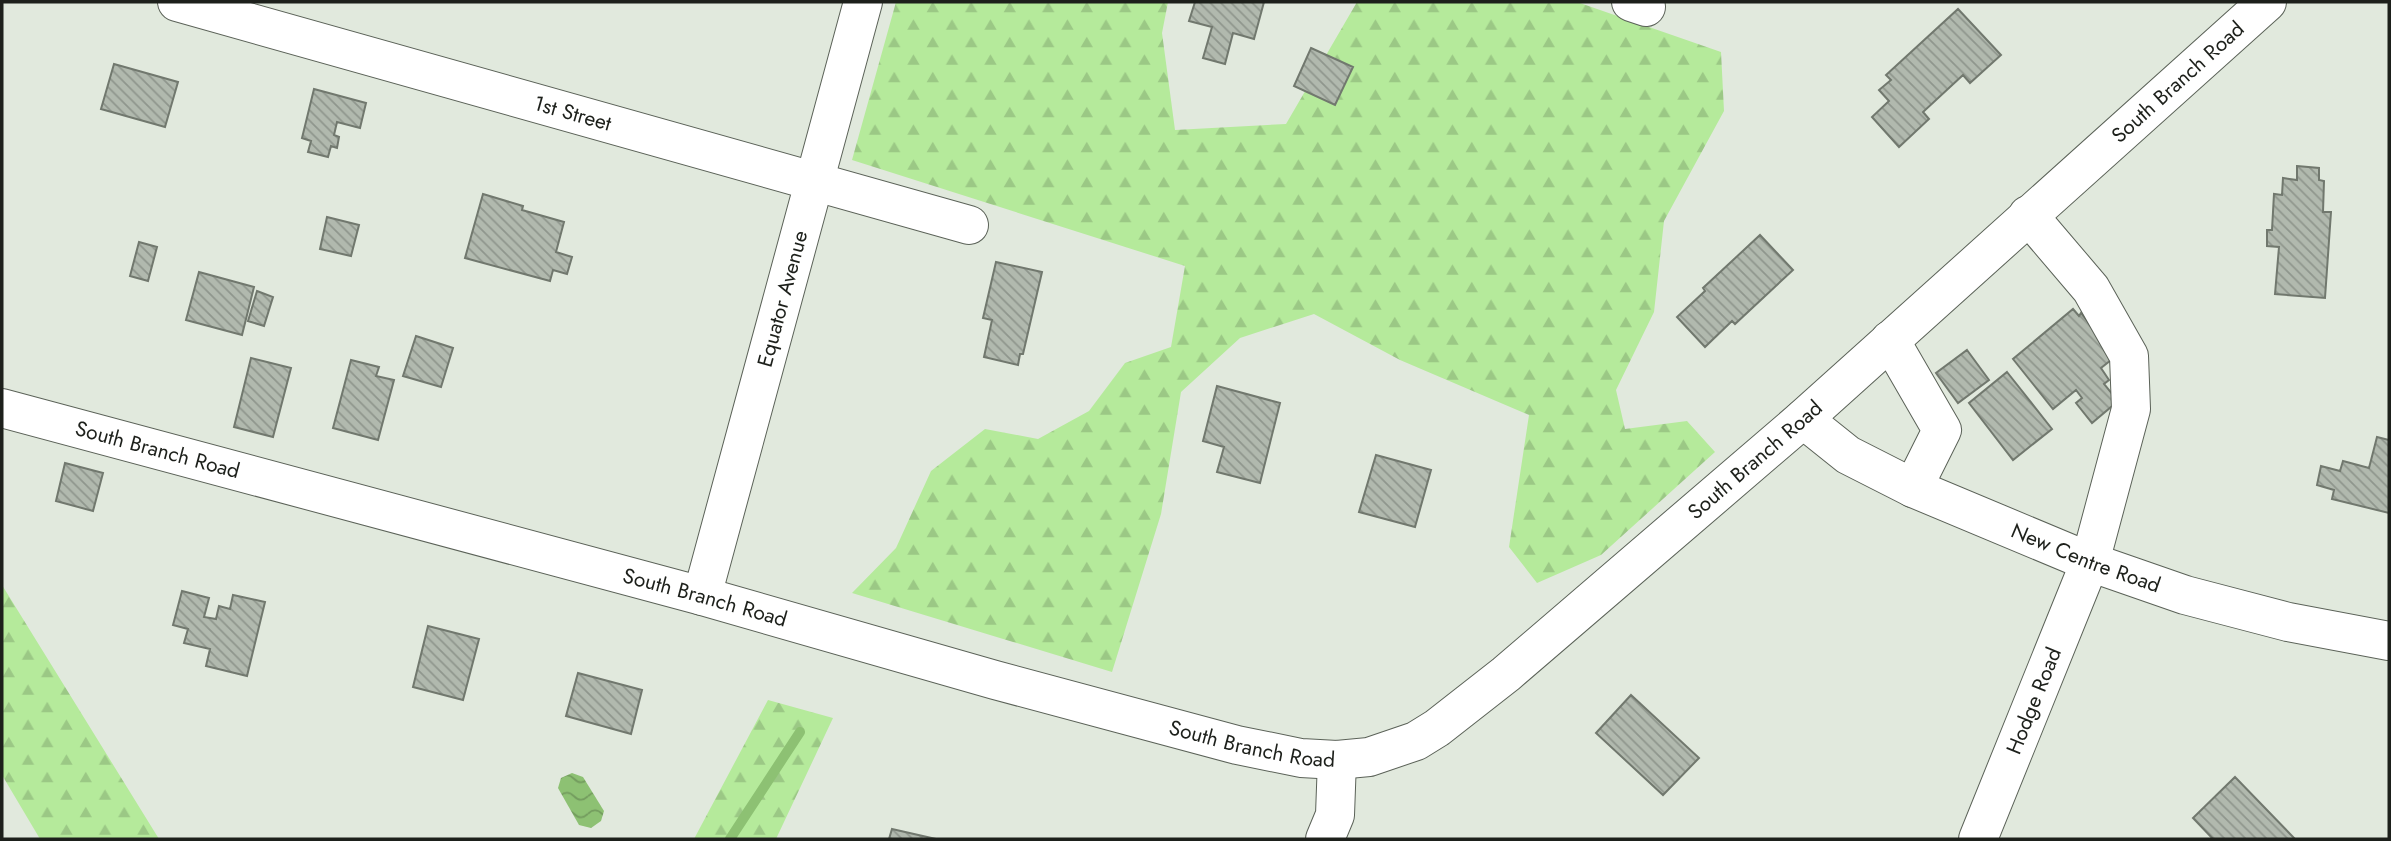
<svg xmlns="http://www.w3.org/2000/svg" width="2391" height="841" viewBox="0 0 2391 841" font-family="Jost,sans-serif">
  <defs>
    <pattern id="forest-firs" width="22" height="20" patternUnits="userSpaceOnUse" patternTransform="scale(1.75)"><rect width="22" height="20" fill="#b5ea9b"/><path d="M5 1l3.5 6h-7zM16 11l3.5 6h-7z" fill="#9bc885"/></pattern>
    <pattern id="water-waves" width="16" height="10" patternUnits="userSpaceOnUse" patternTransform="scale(1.75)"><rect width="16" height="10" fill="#8dc173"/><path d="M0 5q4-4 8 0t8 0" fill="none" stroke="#739c5e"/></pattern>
    <pattern id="building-back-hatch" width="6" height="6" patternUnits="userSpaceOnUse" patternTransform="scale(1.75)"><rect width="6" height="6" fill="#b1b9ae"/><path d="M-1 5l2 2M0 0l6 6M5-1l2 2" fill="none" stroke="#8f968d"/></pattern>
  </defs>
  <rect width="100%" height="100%" fill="#e1e9dd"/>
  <!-- forest -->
  <path fill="url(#forest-firs)" d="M896 2H1168L1162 33 1175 130 1286 124 1357 2H1577L1721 52 1724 111 1664 221 1654 312 1616 390 1625 429 1687 421 1715 452 1601 555 1537 583 1509 547 1529 415 1400 360 1314 314 1240 338 1181 392 1161 514 1112 672 852 593 896 548 931 471 985 429 1038 439 1089 411 1125 363 1171 347 1185 266 852 160Z
    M2 585 159 839H40L2 775Z
    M768 700 833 718 776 839H694Z"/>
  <!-- water -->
  <path fill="url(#water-waves)" d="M572 773 583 777 604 811 601 821 591 828 579 825 558 788 561 778Z"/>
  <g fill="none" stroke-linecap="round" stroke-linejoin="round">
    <!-- stream -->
    <path stroke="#8dc173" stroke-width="10" d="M730 839 800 732"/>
  </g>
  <!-- building -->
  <path fill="url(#building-back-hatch)" stroke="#71786e" stroke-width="2" d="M1195 2H1264L1254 39 1233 33 1225 64 1203 58 1212 27 1189 21Z
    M1958 9 2001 55 1970 83 1963 75 1923 112 1929 119 1899 147 1872 117 1889 101 1879 90 1891 80 1886 75Z
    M1311 48 1353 67 1335 105 1294 86Z
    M114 64 178 82 165 127 101 109Z
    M314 89 366 103 360 128 337 122 334 135 339 137 337 148 331 146 328 157 308 152 311 141 302 138Z
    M2297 166 2319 168V180L2324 181 2323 212H2331L2325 298 2275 294 2279 247 2267 246V230H2272L2274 194 2282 195 2283 178 2297 180Z
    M483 194 523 206 522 210 564 222 556 252 572 257 567 274 553 270 550 281 465 258Z
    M327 217 359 225 351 256 320 249Z
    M1760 235 1793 270 1735 324 1732 321 1705 347 1677 317 1705 291 1703 288Z
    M139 242 157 247 148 281 130 276Z
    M996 262 1042 272 1023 354H1020L1018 365 984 357 992 320 983 318Z
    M199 272 254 287 242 335 186 320Z
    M257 291 273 297 264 326 248 321Z
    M2073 309 2079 316 2081 313 2116 356 2101 368 2109 380 2104 384 2118 401 2092 423 2076 403 2082 398 2076 390 2053 409 2013 359Z
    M416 336 453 348 441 387 403 376Z
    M1967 350 1989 380 1958 403 1936 373Z
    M251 358 291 368 273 437 234 427Z
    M351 360 379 367 376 376 394 380 378 440 333 428Z
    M2007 372 2052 429 2013 460 1969 403Z
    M1217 386 1280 403 1260 483 1217 472 1224 447 1203 441Z
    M2377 437 2389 440V513L2332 499 2334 490 2317 485 2321 466 2340 471 2343 461 2369 468Z
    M1376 455 1431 470 1415 527 1359 512Z
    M65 463 103 473 93 511 56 501Z
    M182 591 209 598 204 617 216 619 219 606 230 609 233 595 265 602 247 676 206 666 210 649 184 643 188 629 173 625Z
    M428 626 479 639 463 700 413 687Z
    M578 673 642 690 631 734 566 716Z
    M1631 695 1699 758 1663 795 1596 733Z
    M2235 777 2295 839H2213L2193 818Z
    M892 829 936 839H889Z"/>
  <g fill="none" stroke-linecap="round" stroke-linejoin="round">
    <defs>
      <g id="minor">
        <path id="s1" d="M177 2 969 225"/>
        <path d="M1631 2 1646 7"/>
        <path d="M1890 340 1942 430 1913 488"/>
        <path id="s2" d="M2 408 702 596 995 680 1237 745 1301 758 1337 760 1369 757 1416 741 1437 728 1506 674 1803 419 2267 2"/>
        <path id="s3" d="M1803 419 1848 455 1913 488 2090 562 2185 595 2288 622 2389 641"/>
        <path id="s4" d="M702 596 863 2"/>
        <path d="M1325 839 1335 815 1337 760"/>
        <path id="s5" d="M1978 839 2090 562 2131 409 2129 356 2091 289 2028 215"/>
      </g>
    </defs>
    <!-- minor casing -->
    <use href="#minor" stroke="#5b6258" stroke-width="40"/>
    <!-- minor -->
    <use href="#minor" stroke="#fff" stroke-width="38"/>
  </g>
  <g text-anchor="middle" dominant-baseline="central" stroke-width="5" stroke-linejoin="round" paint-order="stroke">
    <!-- street labels -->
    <g font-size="21" fill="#1d201b" stroke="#eef6eb">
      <text stroke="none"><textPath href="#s2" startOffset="2471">South Branch Road</textPath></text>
      <text stroke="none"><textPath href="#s1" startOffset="411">1st Street</textPath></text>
      <text stroke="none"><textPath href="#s4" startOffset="308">Equator Avenue</textPath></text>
      <text stroke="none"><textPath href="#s2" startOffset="161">South Branch Road</textPath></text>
      <text stroke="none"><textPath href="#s2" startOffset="1904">South Branch Road</textPath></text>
      <text stroke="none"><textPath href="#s3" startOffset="317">New Centre Road</textPath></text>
      <text stroke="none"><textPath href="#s2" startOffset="728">South Branch Road</textPath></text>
      <text stroke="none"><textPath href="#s5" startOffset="149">Hodge Road</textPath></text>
      <text stroke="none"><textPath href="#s2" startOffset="1295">South Branch Road</textPath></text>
    </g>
  </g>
  <!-- border -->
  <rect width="2391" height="841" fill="none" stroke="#1d201b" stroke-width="7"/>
</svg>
